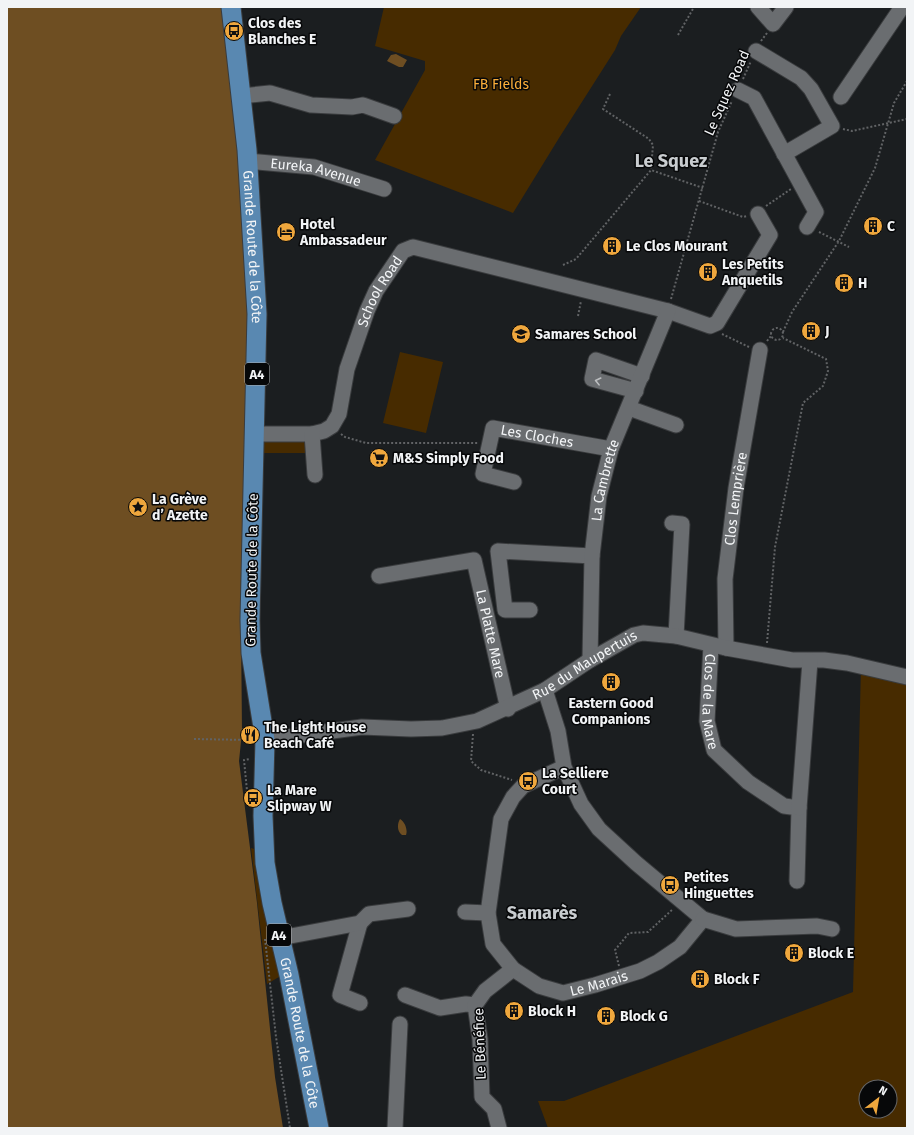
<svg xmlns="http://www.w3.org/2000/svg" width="914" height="1135" viewBox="0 0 914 1135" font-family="'Fira Sans',sans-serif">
  <rect width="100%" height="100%" fill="#1b1e20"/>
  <!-- green -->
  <path fill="#472b00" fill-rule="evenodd" d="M384 7H641L621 36 615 50 559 138 513 213 375 160 425 70V61L375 46Z
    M400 352 443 362 426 433 383 423Z
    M255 434H304L309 453H254Z
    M861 666 907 681V1128H548L538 1101H564L853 992ZM866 1087H890V1111H866Z
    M251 848 264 852 284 974 267 984Z"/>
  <!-- water -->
  <path fill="#6e4e22" d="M7 7H225L238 141 251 332 241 628 242 732 239 761 257 903 275 1077 283 1128H7Z
    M396 54 407 60 403 67H399L387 61 391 55Z
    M400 819C405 822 408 830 406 835H402C397 832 397 824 400 819Z"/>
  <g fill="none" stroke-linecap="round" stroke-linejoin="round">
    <defs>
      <g id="minor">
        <path d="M758 7 773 24 786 7"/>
        <path d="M756 51 801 78 811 89 832 126 784 154"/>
        <path d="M738 90 754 98 816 212 807 227"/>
        <path d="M241 96 270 93 311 105 352 107 363 105 394 116"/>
        <path d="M841 97 902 7"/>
        <path id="s1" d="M247 161 314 167 384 189"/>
        <path d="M636 391 592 379 596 360 642 376"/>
        <path d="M629 408 676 425"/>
        <path id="s2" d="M255 434H312L324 431 332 426 339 414 347 369 367 311 376 291 403 251 413 247 668 311 710 326 717 323 770 235 758 214"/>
        <path d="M312 434 315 475"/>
        <path id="s3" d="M514 482 483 474 493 428 611 449"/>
        <path d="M672 523 682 524 676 636"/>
        <path id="s4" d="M379 576 474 560 508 709"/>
        <path d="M530 610H505L498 551 592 556"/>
        <path id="s5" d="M711 645 707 721 714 750 748 782 784 806 799 808 797 881"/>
        <path id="s6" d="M726 648 725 579 736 488 760 350"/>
        <path id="s7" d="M590 660 592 556 599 496 611 449 668 311"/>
        <path id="s8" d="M545 690 558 731 564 767 523 786 513 797 501 819 488 913 493 944 513 969 539 986 563 993 595 985 640 971 658 962 680 947 703 919 636 863 599 829 581 804 564 767"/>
        <path id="s9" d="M265 740 362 727 411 729 442 728 477 721 545 690 590 660 634 635 643 633 676 636 726 648 792 660H824L847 663 907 677"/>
        <path d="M799 808 810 661"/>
        <path d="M465 912 488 913"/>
        <path d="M703 919 736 929 817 926 832 929"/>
        <path d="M360 923 340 995 360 1003"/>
        <path d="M280 938 360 923 369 914 408 909"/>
        <path d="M405 995 440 1008 466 1004 475 1005"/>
        <path d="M395 1128 400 1024"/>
        <path d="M499 1128 494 1109 482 1097 480 1039 475 1005 485 991 513 969"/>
      </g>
      <g id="major">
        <path id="s10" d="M231 7 247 150 257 314 250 620 251 653 265 740 263 816 265 863 272 903 289 975 319 1128"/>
      </g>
    </defs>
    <!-- minor casing -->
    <use href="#minor" stroke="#3a3c3e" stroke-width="17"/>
    <!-- major casing -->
    <use href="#major" stroke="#3a3c3e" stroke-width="21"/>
    <!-- path -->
    <path stroke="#616365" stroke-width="2" stroke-dasharray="2 2" stroke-linecap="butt" d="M678 35 694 7
      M761 41 767 33
      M743 79 751 61
      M610 94 603 109 649 139 653 145 651 169
      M843 129 852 131 907 119
      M699 201 743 217 747 216
      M766 206 791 189
      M819 232 849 247
      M563 265 576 259 651 170 703 188
      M671 299 718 132 732 101
      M578 316 581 301
      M771 334a6 6 0 1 1 12 0a6 6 0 1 1-12 0Z
      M783 332 792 312 839 241 875 168 894 103 907 81
      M722 334 749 347
      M767 341 771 336
      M341 434 345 437 366 443H478
      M767 643 775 547 803 403 823 386 828 371 826 359 783 338
      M473 734 471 761 481 770 512 780
      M194 739 251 740
      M248 801 244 760 250 759
      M265 939 276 1037 290 1128
      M619 966 615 950 629 933 648 932 673 909"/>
    <!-- minor -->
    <use href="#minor" stroke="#6a6d70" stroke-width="15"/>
    <!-- major -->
    <use href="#major" stroke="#5988b1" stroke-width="19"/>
  </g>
  <!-- one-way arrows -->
  <defs><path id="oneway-chevron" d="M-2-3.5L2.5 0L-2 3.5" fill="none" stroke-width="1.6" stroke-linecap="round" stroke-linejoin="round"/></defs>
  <use stroke="#bcbec0" href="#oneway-chevron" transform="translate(598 381) rotate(-166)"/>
  <!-- icons -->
  <defs>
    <symbol id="bus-disc" viewBox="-11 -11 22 22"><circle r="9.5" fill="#efa73d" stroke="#070809"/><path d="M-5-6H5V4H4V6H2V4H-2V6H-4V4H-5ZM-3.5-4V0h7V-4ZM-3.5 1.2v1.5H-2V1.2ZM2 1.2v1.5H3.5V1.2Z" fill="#111"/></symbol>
    <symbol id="building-disc" viewBox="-11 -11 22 22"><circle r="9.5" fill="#efa73d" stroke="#070809"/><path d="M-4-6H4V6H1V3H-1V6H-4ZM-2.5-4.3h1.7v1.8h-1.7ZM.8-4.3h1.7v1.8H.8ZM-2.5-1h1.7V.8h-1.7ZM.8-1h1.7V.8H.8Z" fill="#111"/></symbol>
    <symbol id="hotel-disc" viewBox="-11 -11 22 22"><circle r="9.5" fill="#efa73d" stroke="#070809"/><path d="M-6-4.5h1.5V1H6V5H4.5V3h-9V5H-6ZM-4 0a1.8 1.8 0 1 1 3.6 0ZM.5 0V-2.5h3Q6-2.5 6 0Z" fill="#111"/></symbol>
    <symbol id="school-disc" viewBox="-11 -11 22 22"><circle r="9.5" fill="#efa73d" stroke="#070809"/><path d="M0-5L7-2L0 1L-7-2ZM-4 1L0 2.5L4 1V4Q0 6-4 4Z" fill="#111"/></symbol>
    <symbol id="supermarket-disc" viewBox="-11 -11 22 22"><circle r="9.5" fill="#efa73d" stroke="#070809"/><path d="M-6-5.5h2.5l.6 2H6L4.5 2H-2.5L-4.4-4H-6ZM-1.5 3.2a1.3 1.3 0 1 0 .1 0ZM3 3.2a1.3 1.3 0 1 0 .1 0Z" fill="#111"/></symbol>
    <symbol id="sight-disc" viewBox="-11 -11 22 22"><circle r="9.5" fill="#efa73d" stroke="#070809"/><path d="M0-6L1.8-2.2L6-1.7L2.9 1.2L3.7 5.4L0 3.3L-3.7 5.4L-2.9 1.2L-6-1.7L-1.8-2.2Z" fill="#111"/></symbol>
    <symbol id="restaurant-disc" viewBox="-11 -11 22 22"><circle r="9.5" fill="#efa73d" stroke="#070809"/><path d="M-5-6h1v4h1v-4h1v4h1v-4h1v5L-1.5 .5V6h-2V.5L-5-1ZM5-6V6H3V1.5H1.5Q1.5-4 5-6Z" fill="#111"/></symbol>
  </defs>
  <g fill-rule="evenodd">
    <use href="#bus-disc" x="223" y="20" width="22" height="22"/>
    <use href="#building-disc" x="862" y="215" width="22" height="22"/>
    <use href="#hotel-disc" x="275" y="221" width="22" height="22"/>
    <use href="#building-disc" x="601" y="235" width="22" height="22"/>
    <use href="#building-disc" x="697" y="261" width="22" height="22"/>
    <use href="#building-disc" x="833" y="272" width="22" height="22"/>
    <use href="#building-disc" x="800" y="320" width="22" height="22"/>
    <use href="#school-disc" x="510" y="323" width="22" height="22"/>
    <use href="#supermarket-disc" x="368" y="447" width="22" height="22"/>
    <use href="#sight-disc" x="127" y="496" width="22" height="22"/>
    <use href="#building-disc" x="600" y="671" width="22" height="22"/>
    <use href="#restaurant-disc" x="239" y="724" width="22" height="22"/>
    <use href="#bus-disc" x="517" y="770" width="22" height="22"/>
    <use href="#bus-disc" x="242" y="787" width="22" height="22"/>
    <use href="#bus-disc" x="659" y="874" width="22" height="22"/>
    <use href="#building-disc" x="783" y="942" width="22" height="22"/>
    <use href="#building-disc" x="689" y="968" width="22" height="22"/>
    <use href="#building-disc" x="503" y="1000" width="22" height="22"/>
    <use href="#building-disc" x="595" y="1005" width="22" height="22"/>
  </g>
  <g text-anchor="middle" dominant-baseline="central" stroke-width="3" stroke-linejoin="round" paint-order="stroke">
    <!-- shield labels -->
    <g fill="#070809" stroke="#acadaf" stroke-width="1">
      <rect x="245" y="363" width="24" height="22" rx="3"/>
      <rect x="267" y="924" width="24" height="22" rx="3"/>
    </g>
    <g font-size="13" font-weight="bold" fill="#f2f4f6">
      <text x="257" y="374">A4</text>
      <text x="279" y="935">A4</text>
    </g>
    <!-- poi labels -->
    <g font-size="14" font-weight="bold" fill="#f2f4f6" stroke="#070809" text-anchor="start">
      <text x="248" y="23">Clos des<tspan x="248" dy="16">Blanches E</tspan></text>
      <text x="300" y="224">Hotel<tspan x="300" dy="16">Ambassadeur</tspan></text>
      <text x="887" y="226">C</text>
      <text x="626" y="246">Le Clos Mourant</text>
      <text x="722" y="264">Les Petits<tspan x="722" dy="16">Anquetils</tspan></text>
      <text x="858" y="283">H</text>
      <text x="825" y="331">J</text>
      <text x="535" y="334">Samares School</text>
      <text x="393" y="458">M&amp;S Simply Food</text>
      <text x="152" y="499">La Grève<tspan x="152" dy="16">d’ Azette</tspan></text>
      <text x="611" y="703" text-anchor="middle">Eastern Good<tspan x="611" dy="16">Companions</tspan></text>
      <text x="264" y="727">The Light House<tspan x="264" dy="16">Beach Café</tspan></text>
      <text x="542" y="773">La Selliere<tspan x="542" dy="16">Court</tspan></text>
      <text x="267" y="790">La Mare<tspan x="267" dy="16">Slipway W</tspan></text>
      <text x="684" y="877">Petites<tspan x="684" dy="16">Hinguettes</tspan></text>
      <text x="808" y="953">Block E</text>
      <text x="714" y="979">Block F</text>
      <text x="528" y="1011">Block H</text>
      <text x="620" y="1016">Block G</text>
    </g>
    <!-- park labels -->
    <g font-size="14" fill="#fbae3a" stroke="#070809">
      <text x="501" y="84">FB Fields</text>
    </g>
    <!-- street labels -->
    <g font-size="14" fill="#f2f4f6" stroke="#070809">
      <text transform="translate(727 93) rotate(-66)">Le Squez Road</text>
      <text stroke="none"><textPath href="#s1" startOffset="70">Eureka Avenue</textPath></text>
      <text stroke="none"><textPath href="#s10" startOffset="241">Grande Route de la Côte</textPath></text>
      <text stroke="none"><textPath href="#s2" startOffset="223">School Road</textPath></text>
      <text stroke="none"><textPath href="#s3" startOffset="124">Les Cloches</textPath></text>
      <text stroke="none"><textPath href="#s7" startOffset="181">La Cambrette</textPath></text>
      <text stroke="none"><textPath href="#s6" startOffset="150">Clos Lemprière</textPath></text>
      <text transform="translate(252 570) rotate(-89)">Grande Route de la Côte</text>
      <text stroke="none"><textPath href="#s4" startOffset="172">La Platte Mare</textPath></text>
      <text stroke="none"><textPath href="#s9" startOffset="335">Rue du Maupertuis</textPath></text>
      <text stroke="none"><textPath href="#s5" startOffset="57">Clos de la Mare</textPath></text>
      <text stroke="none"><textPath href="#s8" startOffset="416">Le Marais</textPath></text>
      <text stroke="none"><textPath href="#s10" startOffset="1032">Grande Route de la Côte</textPath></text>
      <text transform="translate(480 1044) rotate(-92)">Le Bénéfice</text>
    </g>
    <!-- district labels -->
    <g font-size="18" font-weight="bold" fill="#c9cdd0" stroke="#070809">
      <text x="671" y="161">Le Squez</text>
      <text x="542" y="913">Samarès</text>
    </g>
  </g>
  <!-- border -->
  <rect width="914" height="1135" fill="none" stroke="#f2f4f6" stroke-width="16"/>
  <!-- north arrow -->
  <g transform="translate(878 1099) rotate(31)"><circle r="19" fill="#070809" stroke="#656668"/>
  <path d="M0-3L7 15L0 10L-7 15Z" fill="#efa73d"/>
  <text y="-6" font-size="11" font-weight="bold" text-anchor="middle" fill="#f2f4f6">N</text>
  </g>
</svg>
